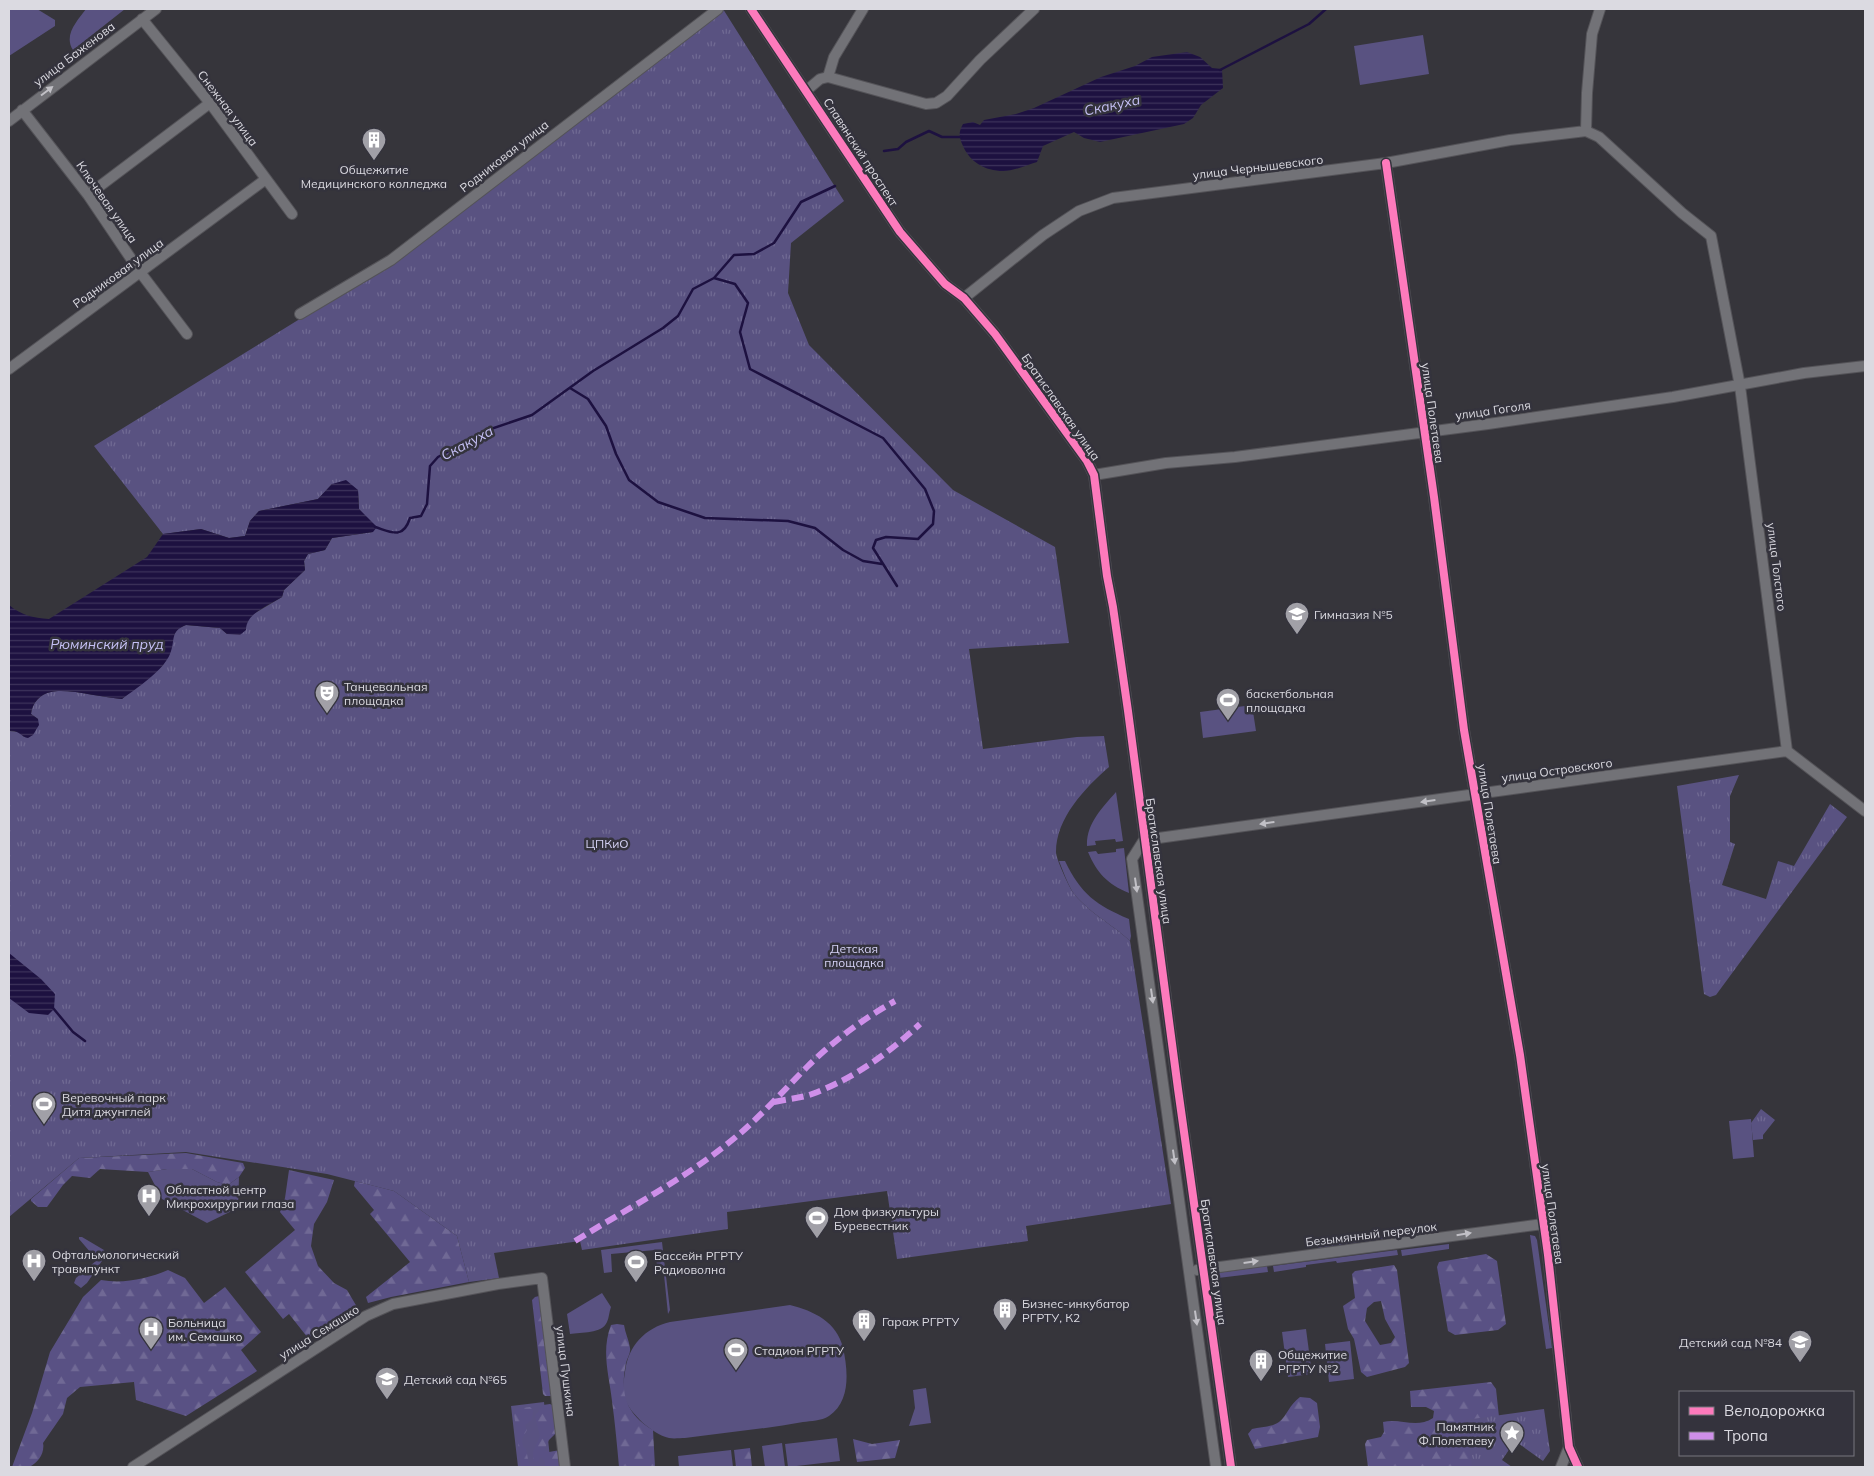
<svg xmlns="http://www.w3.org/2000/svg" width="1874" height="1476" viewBox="0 0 1874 1476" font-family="Mulish,sans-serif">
  <defs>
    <pattern id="forest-firs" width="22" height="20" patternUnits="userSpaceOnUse" patternTransform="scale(1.25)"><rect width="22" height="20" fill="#595184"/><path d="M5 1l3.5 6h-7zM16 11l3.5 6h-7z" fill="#706995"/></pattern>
    <pattern id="park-tufts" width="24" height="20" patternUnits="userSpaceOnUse" patternTransform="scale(1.25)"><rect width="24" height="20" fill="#595281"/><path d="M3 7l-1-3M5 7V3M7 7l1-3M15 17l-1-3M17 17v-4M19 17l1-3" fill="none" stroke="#706a93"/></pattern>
    <pattern id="water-rules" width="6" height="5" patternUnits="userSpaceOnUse" patternTransform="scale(1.25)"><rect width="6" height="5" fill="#1d1140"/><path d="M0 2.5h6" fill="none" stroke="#3d335b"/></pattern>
  </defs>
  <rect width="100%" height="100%" fill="#36353b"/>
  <!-- grass -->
  <path fill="#595281" d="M9 9H37L55 20V26L9 56Z
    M86 9H125L73 50C63 35 78 20 86 9Z
    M1423 35 1429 74 1360 85 1354 46Z
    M1252 705 1256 731 1203 738 1200 712Z
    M1116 792 1123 841 1116 842 1115 839 1095 841 1096 845 1087 846C1086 824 1102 808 1116 792Z
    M1124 848 1129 893C1107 884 1097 873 1088 852L1096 851 1098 854 1116 852V849Z
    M1059 861H1065C1081 894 1096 905 1129 919L1131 936 1130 941C1112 924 1086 911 1072 891 1067 882 1063 871 1059 861Z
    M1751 1119 1754 1157 1733 1159 1729 1121Z
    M167 1169H192L217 1182 228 1185 239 1177 238 1208 207 1223 162 1199 148 1172Z
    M1413 1232V1235L1318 1248V1244Z
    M1530 1235 1535 1236 1537 1240 1552 1348 1546 1349Z
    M79 1237H82L104 1250 106 1255 87 1283 81 1288 74 1283 76 1278 97 1260 79 1239Z
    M662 1242 670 1310 668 1314 663 1265 657 1266 655 1250 611 1254 612 1272 604 1273 601 1250Z
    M1449 1244V1249L1402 1256 1401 1250Z
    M1397 1250 1398 1255 1337 1263 1336 1261 1306 1265V1267L1274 1272 1273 1266Z
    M1267 1266 1268 1272 1218 1278 1217 1273Z
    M602 1293 611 1307C609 1312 609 1318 607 1322 602 1334 581 1332 570 1334L567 1314Z
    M790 1305C814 1311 837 1322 843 1348 848 1370 851 1401 829 1416 821 1421 811 1421 803 1422 764 1429 724 1433 685 1438 680 1438 674 1439 669 1438 660 1436 650 1429 643 1423 635 1415 626 1406 624 1395 622 1387 624 1380 625 1372 628 1346 645 1328 670 1322Z
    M1306 1329 1312 1374 1288 1377 1282 1332Z
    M1350 1341 1354 1379 1329 1382 1325 1344Z
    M926 1388 931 1423 909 1426 915 1408 913 1390Z
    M544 1402 551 1467H518L511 1406Z
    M837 1438 840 1461 788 1467 785 1444Z
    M782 1443 785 1467H765L762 1446Z
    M731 1450 733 1467H679L678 1456Z"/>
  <!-- forest -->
  <path fill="url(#forest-firs)" fill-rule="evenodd" d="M186 1153 243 1163 245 1168 239 1177 228 1185 217 1182 192 1169H167L148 1172 100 1169 90 1178 72 1176 63 1185 47 1207H38L31 1201V1199L79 1158Z
    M289 1170 334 1180 327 1202 314 1224 311 1246 318 1266 334 1283 347 1290 357 1307 308 1338 289 1314 283 1319 245 1272 295 1230 280 1212 285 1198Z
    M355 1181 394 1191 457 1236 469 1282 391 1297 368 1303 366 1297 410 1262 370 1214 374 1210 354 1186Z
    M1486 1254 1497 1261 1506 1324 1498 1330 1455 1335 1448 1331 1437 1267 1439 1262Z
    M1394 1265 1397 1270 1409 1363 1405 1367 1367 1377 1361 1372 1354 1339 1348 1329 1343 1306 1355 1298 1352 1274 1355 1271ZM1381 1301 1385 1319 1395 1337 1391 1343 1380 1345 1365 1321 1367 1308 1374 1302Z
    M168 1270 185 1278 204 1303 225 1287 261 1332 241 1350 257 1371 186 1416 136 1400 134 1382 80 1387 67 1398 63 1414 43 1443C45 1453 38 1463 29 1467 24 1469 17 1467 12 1467L32 1413 50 1352 83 1297 101 1280C123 1284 147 1279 168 1270Z
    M539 1296 552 1393 551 1396H545L543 1394 532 1300 535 1297Z
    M617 1324 624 1325C625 1333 629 1340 630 1348 631 1353 627 1358 626 1363 620 1392 625 1414 653 1430L655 1467H619C617 1445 615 1423 612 1401 609 1375 601 1351 611 1325Z
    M1491 1382 1496 1389 1499 1417 1516 1438 1499 1459 1507 1467H1368L1365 1444 1367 1440 1381 1437 1384 1432 1383 1422C1400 1418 1417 1429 1433 1418L1434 1411 1426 1407H1411L1410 1391Z
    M1300 1397 1310 1398 1317 1403 1320 1427 1318 1437 1255 1449 1248 1434 1252 1429C1261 1427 1272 1427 1279 1422 1287 1416 1289 1405 1300 1397Z
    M550 1404 554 1406 556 1433 549 1440 544 1450 549 1452 560 1450 563 1467H545V1461L541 1457 537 1462 533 1460V1452L540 1436 535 1416 543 1405Z
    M530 1407 533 1410 532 1420 525 1425 527 1430 522 1439 523 1446 526 1449 529 1464 531 1467H521L514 1413 516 1409Z
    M853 1439 872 1444 900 1440 895 1458 857 1462Z
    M750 1448 752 1467H736L734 1450Z"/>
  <!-- park -->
  <path fill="url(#park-tufts)" d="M723 9 844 201 791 243 788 293 809 345 953 490 1055 547 1069 643 969 649 983 749 1077 737 1104 736 1109 767C1085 788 1056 818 1056 852 1056 859 1068 884 1072 891 1086 911 1112 924 1130 941L1171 1204 1026 1226 1028 1241 897 1259 887 1191 727 1212 728 1229 582 1250 580 1241 494 1253 499 1278 469 1282 457 1236 394 1191 327 1174 186 1152 79 1158 9 1217V731L20 732 24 737 38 719 31 714C32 703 40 694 51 692 68 688 102 698 122 699L163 665 170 653 173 637 177 629 186 625 220 628 227 634 246 623 250 616 282 597 284 590 305 570 304 561 308 554 325 550 332 538 373 532 370 522 359 509 358 490 332 484 318 499 259 511 250 521 245 536 229 538 201 529 163 534 94 446 392 262Z
    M1739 775 1730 796V842L1735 844 1722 885 1766 899 1778 861 1794 866 1830 804 1847 817 1716 995 1710 997 1704 994 1677 786Z
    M1761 1109 1775 1120 1763 1135V1139L1753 1140 1751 1123Z
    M1544 1409 1550 1451 1543 1461 1515 1441 1502 1460 1512 1467H1472L1465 1420Z"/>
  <!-- water -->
  <path fill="url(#water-rules)" d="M1187 52 1200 57 1212 68 1222 69 1223 88 1201 105 1193 118 1184 124 1100 142 1084 138 1074 132 1043 146 1037 162C1027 165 1014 171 1003 171 985 171 970 162 963 146 959 137 958 133 963 124L973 122 980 125 984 120 1016 114 1034 108 1101 77 1135 66 1152 57Z
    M346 480 358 490 359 509 377 527 373 532 332 538 325 550 308 554 304 561 305 570 284 590 282 597C268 606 246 613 246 630L240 635 227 634 220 628 186 625C169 632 176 640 170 654 163 671 137 688 122 699 102 698 68 688 51 692 40 694 32 703 31 714L38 719 39 725 33 735 28 738C21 737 18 729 9 731V605C21 615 33 618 49 619L147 557 163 534 201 529 229 538 245 536 250 521 259 511 318 499 332 484Z
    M9 953 41 979 55 994 54 1009 48 1015 29 1013 9 998Z"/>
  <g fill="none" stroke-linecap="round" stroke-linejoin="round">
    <!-- stream -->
    <path stroke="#1d1140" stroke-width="2.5" d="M1220 70 1309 24 1326 9
      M884 151 898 149 906 142 929 131 942 137H961
      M714 278 735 284 748 303 740 332 750 369 883 438 925 489 934 511 933 524 918 539 886 537 876 540 873 548 897 586
      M570 388 588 399 606 426 616 454 629 480 658 502 705 518 788 521 815 528 843 550 863 561 882 564
      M375 527C391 532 403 540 410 518L421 516 427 504 430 466 438 457 485 431 532 415 593 371 663 328 678 316 693 289 714 278 734 255 754 254 774 243 801 202 835 186
      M53 1008 73 1032 85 1041"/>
    <defs>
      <path id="minor" d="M751 9 900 232 945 284 964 298 995 334 1087 461 1094 475 1107 576 1113 607 1128 711 1178 1089 1231 1467
        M142 19 210 103 292 214
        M828 77 834 57 863 9
        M807 90 820 79 828 77 926 104 936 103 947 96 980 60 1034 9
        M22 110 88 195 140 272 187 334
        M9 121 156 9
        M1586 131 1599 137 1682 213 1711 236 1740 386 1787 751
        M1586 131 1587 93 1592 34 1600 9
        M1386 163 1434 497 1464 730 1520 1055 1548 1255 1569 1447 1578 1467
        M88 195 210 103
        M964 298 1043 235 1079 211 1113 198 1386 163 1510 140 1586 131
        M300 314 391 260 718 9
        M9 369 266 179
        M1094 475 1166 463 1235 457 1488 424 1673 397 1804 373 1865 366
        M1144 840 1787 751 1865 811
        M1144 840 1132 859 1216 1467
        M1197 1270 1543 1224
        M133 1467 366 1316 393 1304 498 1284 542 1278 565 1467
        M1561 1467 1569 1447"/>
    </defs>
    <!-- minor casing -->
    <use href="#minor" stroke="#545358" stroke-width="12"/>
    <!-- minor -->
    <use href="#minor" stroke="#727277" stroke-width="10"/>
    <!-- quiet -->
    <path stroke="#ce8fe9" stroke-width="6" stroke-dasharray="12 6" stroke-linecap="butt" d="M774 1102C787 1099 801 1098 812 1094 853 1079 889 1053 920 1024
      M575 1241C630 1207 687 1178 737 1136 762 1115 784 1090 807 1067 832 1042 864 1018 895 1001"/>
    <defs>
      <path id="cycleway" d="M751 9 900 232 945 284 964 298 995 334 1087 461 1094 475 1107 576 1113 607 1128 711 1178 1089 1231 1467
        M1386 163 1434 497 1464 730 1520 1055 1548 1255 1569 1447 1578 1467"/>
    </defs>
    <!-- cycleway casing -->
    <use href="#cycleway" stroke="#34333d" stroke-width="11"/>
    <!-- cycleway -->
    <use href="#cycleway" stroke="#fd7abc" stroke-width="8"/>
  </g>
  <!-- one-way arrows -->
  <defs><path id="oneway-solid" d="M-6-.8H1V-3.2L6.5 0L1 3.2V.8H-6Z" transform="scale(1.25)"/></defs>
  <g fill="#c1c0c6">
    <use href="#oneway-solid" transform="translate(47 91) rotate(-37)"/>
    <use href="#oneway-solid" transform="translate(1428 801) rotate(172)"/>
    <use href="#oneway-solid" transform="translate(1267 823) rotate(172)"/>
    <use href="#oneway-solid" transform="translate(1136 885) rotate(82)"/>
    <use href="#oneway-solid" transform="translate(1152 996) rotate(82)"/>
    <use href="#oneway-solid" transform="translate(1174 1157) rotate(82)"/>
    <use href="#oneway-solid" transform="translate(1464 1234) rotate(-9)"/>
    <use href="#oneway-solid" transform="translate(1251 1262) rotate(-8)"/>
    <use href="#oneway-solid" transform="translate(1196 1318) rotate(82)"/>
  </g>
  <!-- icons -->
  <defs>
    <symbol id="building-pin" viewBox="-11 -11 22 30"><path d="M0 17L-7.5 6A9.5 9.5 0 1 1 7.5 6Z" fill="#a1a0a7" stroke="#34333d"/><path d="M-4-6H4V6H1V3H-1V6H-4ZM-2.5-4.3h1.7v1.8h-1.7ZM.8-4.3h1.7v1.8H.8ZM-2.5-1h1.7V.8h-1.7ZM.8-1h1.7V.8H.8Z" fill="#fff"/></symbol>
    <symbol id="school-pin" viewBox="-11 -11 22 30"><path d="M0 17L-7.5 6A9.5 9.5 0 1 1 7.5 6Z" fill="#a1a0a7" stroke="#34333d"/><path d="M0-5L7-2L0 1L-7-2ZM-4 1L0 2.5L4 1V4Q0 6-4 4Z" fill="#fff"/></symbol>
    <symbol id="theatre-pin" viewBox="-11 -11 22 30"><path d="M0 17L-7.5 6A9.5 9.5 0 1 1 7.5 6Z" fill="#a1a0a7" stroke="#34333d"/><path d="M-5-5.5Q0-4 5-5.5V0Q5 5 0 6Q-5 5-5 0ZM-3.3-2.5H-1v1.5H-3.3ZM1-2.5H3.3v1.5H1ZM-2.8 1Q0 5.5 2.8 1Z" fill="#fff"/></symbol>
    <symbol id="stadium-pin" viewBox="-11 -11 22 30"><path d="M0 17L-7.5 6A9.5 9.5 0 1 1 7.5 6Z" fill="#a1a0a7" stroke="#34333d"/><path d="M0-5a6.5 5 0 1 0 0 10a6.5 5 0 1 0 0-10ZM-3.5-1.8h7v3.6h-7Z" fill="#fff"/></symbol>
    <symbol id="hospital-pin" viewBox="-11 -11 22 30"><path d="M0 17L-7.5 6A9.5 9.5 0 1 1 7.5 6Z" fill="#a1a0a7" stroke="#34333d"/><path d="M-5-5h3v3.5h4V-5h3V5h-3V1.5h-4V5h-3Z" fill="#fff"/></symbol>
    <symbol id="sight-pin" viewBox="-11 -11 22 30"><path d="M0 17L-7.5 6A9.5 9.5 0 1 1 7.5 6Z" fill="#a1a0a7" stroke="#34333d"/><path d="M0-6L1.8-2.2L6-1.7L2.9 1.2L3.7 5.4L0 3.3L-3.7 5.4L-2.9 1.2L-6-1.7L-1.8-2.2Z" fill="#fff"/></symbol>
  </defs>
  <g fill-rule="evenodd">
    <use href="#building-pin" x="360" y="126" width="28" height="38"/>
    <use href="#school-pin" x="1283" y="600" width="28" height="38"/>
    <use href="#theatre-pin" x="313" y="679" width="28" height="38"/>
    <use href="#stadium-pin" x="1214" y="686" width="28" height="38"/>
    <use href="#stadium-pin" x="30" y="1090" width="28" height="38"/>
    <use href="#hospital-pin" x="135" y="1182" width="28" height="38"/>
    <use href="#stadium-pin" x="803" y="1204" width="28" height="38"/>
    <use href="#hospital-pin" x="20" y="1247" width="28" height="38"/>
    <use href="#stadium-pin" x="622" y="1248" width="28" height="38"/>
    <use href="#building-pin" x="991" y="1296" width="28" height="38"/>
    <use href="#building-pin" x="850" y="1307" width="28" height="38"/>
    <use href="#hospital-pin" x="137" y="1315" width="28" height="38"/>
    <use href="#school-pin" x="1786" y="1328" width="28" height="38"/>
    <use href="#stadium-pin" x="722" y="1336" width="28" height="38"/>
    <use href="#building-pin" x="1247" y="1347" width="28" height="38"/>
    <use href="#school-pin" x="373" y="1365" width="28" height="38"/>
    <use href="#sight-pin" x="1498" y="1419" width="28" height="38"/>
  </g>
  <g text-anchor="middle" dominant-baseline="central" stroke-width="5" stroke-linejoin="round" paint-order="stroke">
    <!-- street labels -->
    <g font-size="12" fill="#dbdae1" stroke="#34333d">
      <text transform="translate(74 54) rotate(-37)">улица Баженова</text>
      <text transform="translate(228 108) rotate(53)">Снежная улица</text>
      <text transform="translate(861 152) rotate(57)">Славянский проспект</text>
      <text transform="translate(504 156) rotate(-38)">Родниковая улица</text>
      <text transform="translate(1258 167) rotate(-7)">улица Чернышевского</text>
      <text transform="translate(107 202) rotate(55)">Ключевая улица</text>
      <text transform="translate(118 273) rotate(-36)">Родниковая улица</text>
      <text transform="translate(1061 407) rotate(55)">Братиславская улица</text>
      <text transform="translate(1493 410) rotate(-8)">улица Гоголя</text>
      <text transform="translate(1433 413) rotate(82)">улица Полетаева</text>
      <text transform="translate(1777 567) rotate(83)">улица Толстого</text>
      <text transform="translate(1557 770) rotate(-8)">улица Островского</text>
      <text transform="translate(1490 814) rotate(81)">улица Полетаева</text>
      <text transform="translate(1159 861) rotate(82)">Братиславская улица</text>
      <text transform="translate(1553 1214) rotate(82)">улица Полетаева</text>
      <text transform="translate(1371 1234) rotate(-7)">Безымянный переулок</text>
      <text transform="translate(1214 1262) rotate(82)">Братиславская улица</text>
      <text transform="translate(319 1332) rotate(-32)">улица Семашко</text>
      <text transform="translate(566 1371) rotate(83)">улица Пушкина</text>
    </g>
    <!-- poi labels -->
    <g font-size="12" fill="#dbdae1" stroke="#34333d" text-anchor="start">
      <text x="374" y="169" text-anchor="middle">Общежитие<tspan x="374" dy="14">Медицинского колледжа</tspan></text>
      <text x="1314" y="614">Гимназия №5</text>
      <text x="344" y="686">Танцевальная<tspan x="344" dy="14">площадка</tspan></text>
      <text x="1246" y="693">баскетбольная<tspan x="1246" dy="14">площадка</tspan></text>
      <text x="62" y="1097">Веревочный парк<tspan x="62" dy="14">Дитя джунглей</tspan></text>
      <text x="166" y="1189">Областной центр<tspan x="166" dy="14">Микрохирургии глаза</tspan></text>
      <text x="834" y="1211">Дом физкультуры<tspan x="834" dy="14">Буревестник</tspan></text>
      <text x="52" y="1254">Офтальмологический<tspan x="52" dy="14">травмпункт</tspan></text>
      <text x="654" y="1255">Бассейн РГРТУ<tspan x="654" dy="14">Радиоволна</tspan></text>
      <text x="1022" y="1303">Бизнес-инкубатор<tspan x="1022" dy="14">РГРТУ, К2</tspan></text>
      <text x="882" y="1321">Гараж РГРТУ</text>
      <text x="168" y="1322">Больница<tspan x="168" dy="14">им. Семашко</tspan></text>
      <text x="1782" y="1342" text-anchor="end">Детский сад №84</text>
      <text x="754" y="1350">Стадион РГРТУ</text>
      <text x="1278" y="1354">Общежитие<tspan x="1278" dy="14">РГРТУ №2</tspan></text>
      <text x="404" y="1379">Детский сад №65</text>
      <text x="1494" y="1426" text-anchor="end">Памятник<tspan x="1494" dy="14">Ф.Полетаеву</tspan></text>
    </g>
    <!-- park labels -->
    <g font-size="12" fill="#d5d2f5" stroke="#34333d">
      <text x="607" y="843">ЦПКиО</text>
      <text x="854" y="948">Детская<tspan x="854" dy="14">площадка</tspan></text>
    </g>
    <!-- water labels -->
    <g font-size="14" font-style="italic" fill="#c4bff3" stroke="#34333d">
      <text transform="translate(1112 105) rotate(-12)">Скакуха</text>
      <text transform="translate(467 443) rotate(-28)">Скакуха</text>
      <text x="107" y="644">Рюминский пруд</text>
    </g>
  </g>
  <!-- border -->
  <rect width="1874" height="1476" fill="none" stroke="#dbdae1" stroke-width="20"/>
  <!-- legend -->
  <rect x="1679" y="1391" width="175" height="65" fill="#34333d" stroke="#77767f"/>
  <rect x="1689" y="1407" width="25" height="8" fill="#fd7abc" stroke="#77767f"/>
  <text x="1724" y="1416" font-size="15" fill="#dbdae1">Велодорожка</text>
  <rect x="1689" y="1432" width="25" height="8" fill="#ce8fe9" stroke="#77767f"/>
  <text x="1724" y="1441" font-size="15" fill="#dbdae1">Тропа</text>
</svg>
